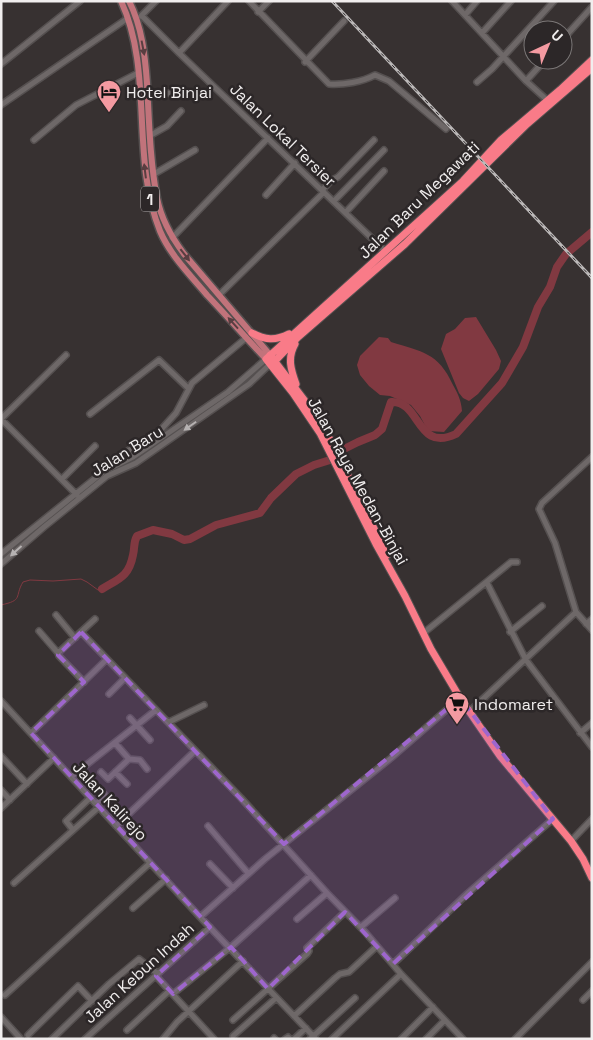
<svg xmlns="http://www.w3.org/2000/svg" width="593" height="1040" viewBox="0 0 593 1040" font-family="'Space Grotesk',sans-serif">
  <rect width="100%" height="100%" fill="#373131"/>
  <!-- water -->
  <path fill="#813941" d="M476 317 496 350 501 361 499 369 478 394 469 401 463 398 459 393 441 349 446 334 455 329 465 318Z
    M379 337 388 338 391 342C422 352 438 352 453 385 458 394 461 400 462 411L444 432 428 431 420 416 411 405 390 396 380 395 369 386 360 375 357 365 360 356Z"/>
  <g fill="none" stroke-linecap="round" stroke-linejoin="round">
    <!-- stream -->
    <path stroke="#813941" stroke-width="1" d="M1 605C24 600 14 597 23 582L30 580 53 581 81 579 87 582 98 590 102 589"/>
    <!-- river -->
    <path stroke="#813941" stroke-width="8" d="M102 589C118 579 129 577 133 555 135 548 133 543 137 536L153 530 172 534 184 540 190 539 216 525 260 513 271 498 296 474 314 465 330 460 342 450 358 442 375 435 382 429 391 402C421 400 416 453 456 434L502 383 523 347 538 307 550 287 557 267 566 254 592 232"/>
    <defs>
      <path id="minor" d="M249 1 329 84C343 85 362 82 375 75L389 81 446 129
        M452 1 526 81 547 100
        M258 12 269 1
        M465 15 477 1
        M141 16 156 1
        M142 16 179 53 386 252
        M482 33 511 1
        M563 39 592 7
        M179 53 228 1
        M305 62 344 21
        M1 64 80 1
        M526 81 545 60
        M477 82 492 69 554 1
        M147 94 174 93 185 95
        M1 105 128 18
        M151 135 167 126 181 111
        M34 140 76 105 138 73
        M154 174 195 150
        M322 190 332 180 338 177 374 140
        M266 195 295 163
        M334 201 384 150
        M346 212 384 171
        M172 238 268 138
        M219 295 324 192
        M90 414 159 360 188 388
        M1 419 77 495
        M1 419 66 355
        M129 450 140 446 158 433 176 413 192 383 246 338
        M592 457 542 503 539 509 555 543 576 612 592 630
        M62 479 95 446
        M1 554 103 472 133 457 145 449 228 392 266 359
        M1 564 44 527 107 476 136 463 249 384 270 364
        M487 583 526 660 592 747
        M56 615 75 638
        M586 624 592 619
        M39 631 58 653 59 656 84 682
        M426 631 511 562H517
        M81 632 241 798 327 893 365 932 401 974 463 1039
        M510 632 542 606
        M58 653 95 619
        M109 694 125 678
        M1 701 200 917 316 1039
        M472 709 576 612
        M130 718 150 740
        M169 722 204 705
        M31 733 107 659
        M580 733 592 723
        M115 743 129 759 140 760 147 769
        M1 756 27 784
        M101 772 108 779 129 759
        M115 772 127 784
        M71 777 156 710
        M1 790 10 800
        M96 804 105 795
        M1 808 54 758
        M116 826 195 751
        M208 826 248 873
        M73 830 66 821 90 798
        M571 841 592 819
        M210 864 233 888
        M14 883 99 807
        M133 908 166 879
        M200 917 265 859 391 758 460 698
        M297 919 327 893
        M361 927 395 898
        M393 964 467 894 553 819
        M156 976 214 1039
        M173 994 231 947 311 875
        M5 995 150 863
        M583 1000 592 991
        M294 1016 335 978 340 974 349 972 377 946
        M1 1017 20 1038
        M233 1020 307 954 309 951 307 948 345 912
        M127 1030 169 991
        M28 1035 78 986 92 1001
        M233 1036 276 998
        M274 1038 275 1039
        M52 1039 109 984 139 959 158 974
        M85 1039 210 927
        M163 1039 177 1022 243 961
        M285 1039 288 1037 290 1039
        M294 1039 306 1028
        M310 1039 355 998
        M332 1039 401 974
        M401 1039 433 1007
        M426 1039 445 1020
        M515 1039 592 962"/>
      <path id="major" d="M121 1C154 72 130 157 160 231 170 255 191 276 207 295 227 316 246 338 266 359
        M129 1C142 27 145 55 147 83 149 121 150 161 157 198 161 218 172 238 184 254L270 355"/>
      <path id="highway" d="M592 60 560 90 501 140 463 181 431 210 266 359 293 393 320 433 376 544 405 596 431 649 460 698 500 756 571 841 583 859 592 878
        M252 333C265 340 275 341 289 334
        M295 344C287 358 291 370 296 384
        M270 355 305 401 331 441 387 555
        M273 363 298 337 405 244 527 124 592 68"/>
    </defs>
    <!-- minor casing -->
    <use href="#minor" stroke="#555050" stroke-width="8"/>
    <!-- major casing -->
    <use href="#major" stroke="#555050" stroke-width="9"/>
    <!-- highway casing -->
    <use href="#highway" stroke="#555050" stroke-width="9"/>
    <!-- minor -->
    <use href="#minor" stroke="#6e6868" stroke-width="5"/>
    <!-- major -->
    <use href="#major" stroke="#c1737b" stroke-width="6"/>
    <!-- highway -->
    <use href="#highway" stroke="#f97b88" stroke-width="7"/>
    <defs>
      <path id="rail" d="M332 1 592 278"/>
    </defs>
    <!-- rail casing -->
    <use href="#rail" stroke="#bcb9b9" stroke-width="3"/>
    <!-- rail -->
    <use href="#rail" stroke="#2c2728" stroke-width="1" stroke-dasharray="4" stroke-linecap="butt"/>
  </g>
  <!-- one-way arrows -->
  <defs><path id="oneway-solid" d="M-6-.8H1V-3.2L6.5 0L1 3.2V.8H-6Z" transform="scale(1.25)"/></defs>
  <g fill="#593e41">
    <use href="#oneway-solid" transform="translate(143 48) rotate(79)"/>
    <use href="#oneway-solid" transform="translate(145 171) rotate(-97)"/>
    <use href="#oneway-solid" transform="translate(185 255) rotate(52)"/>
    <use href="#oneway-solid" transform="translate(233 323) rotate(-132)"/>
  </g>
  <g fill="#b6b2b2">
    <use href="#oneway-solid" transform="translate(190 426) rotate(145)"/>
    <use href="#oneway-solid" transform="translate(16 551) rotate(138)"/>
  </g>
  <!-- marked area -->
  <path fill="#9e66cd" fill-opacity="0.2" stroke="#9e66cd" stroke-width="4" stroke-dasharray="10 6" stroke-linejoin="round" d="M81 632 284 844 460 698 553 819 393 964 345 912 268 989 231 947 173 994 156 976 210 927 31 733 84 682 58 655Z"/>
  <!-- icons -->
  <defs>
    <symbol id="hotel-pin" viewBox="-11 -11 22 30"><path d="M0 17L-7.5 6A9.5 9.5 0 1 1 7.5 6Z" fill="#f49aa1" stroke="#2c2728"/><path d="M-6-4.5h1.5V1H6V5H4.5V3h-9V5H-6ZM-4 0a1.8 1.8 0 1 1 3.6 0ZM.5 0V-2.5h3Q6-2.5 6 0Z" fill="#111"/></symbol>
    <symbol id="supermarket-pin" viewBox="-11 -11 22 30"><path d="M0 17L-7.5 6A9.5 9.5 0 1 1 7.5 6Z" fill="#f49aa1" stroke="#2c2728"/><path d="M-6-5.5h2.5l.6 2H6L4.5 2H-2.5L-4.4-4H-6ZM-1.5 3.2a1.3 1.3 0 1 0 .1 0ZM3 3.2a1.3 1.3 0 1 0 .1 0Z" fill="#111"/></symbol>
  </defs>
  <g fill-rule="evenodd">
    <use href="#hotel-pin" x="95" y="78" width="28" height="38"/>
    <use href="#supermarket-pin" x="443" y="690" width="28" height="38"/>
  </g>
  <g text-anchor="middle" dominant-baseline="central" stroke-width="5" stroke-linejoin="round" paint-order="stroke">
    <!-- shield labels -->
    <rect fill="#2c2728" stroke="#b6b2b3" stroke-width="1" x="141" y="186.5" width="18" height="25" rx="4"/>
    <g font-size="15" font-weight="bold" fill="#f1eeee">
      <text x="150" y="199">1</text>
    </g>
    <!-- poi labels -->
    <g font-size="16" fill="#f1eeee" stroke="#2c2728" text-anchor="start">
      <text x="126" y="92">Hotel Binjai</text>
      <text x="474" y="704">Indomaret</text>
    </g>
    <!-- street labels -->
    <g font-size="16" fill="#f1eeee" stroke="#2c2728">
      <text transform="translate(283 135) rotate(44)">Jalan Lokal Tersier</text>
      <text transform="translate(419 200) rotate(-44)">Jalan Baru Megawati</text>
      <text transform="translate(127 451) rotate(-32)">Jalan Baru</text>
      <text transform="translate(358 481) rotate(61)">Jalan Raya Medan-Binjai</text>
      <text transform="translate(110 801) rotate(47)">Jalan Kalirejo</text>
      <text transform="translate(139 973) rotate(-42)">Jalan Kebun Indah</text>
    </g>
  </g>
  <!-- border -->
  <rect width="593" height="1040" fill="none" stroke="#f1eeee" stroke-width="5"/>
  <!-- north arrow -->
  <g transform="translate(548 45) rotate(44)"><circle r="24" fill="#2c2728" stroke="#7b7777"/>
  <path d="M0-4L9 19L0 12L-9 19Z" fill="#f49aa1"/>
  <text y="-8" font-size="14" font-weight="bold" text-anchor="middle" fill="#f1eeee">U</text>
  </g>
</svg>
